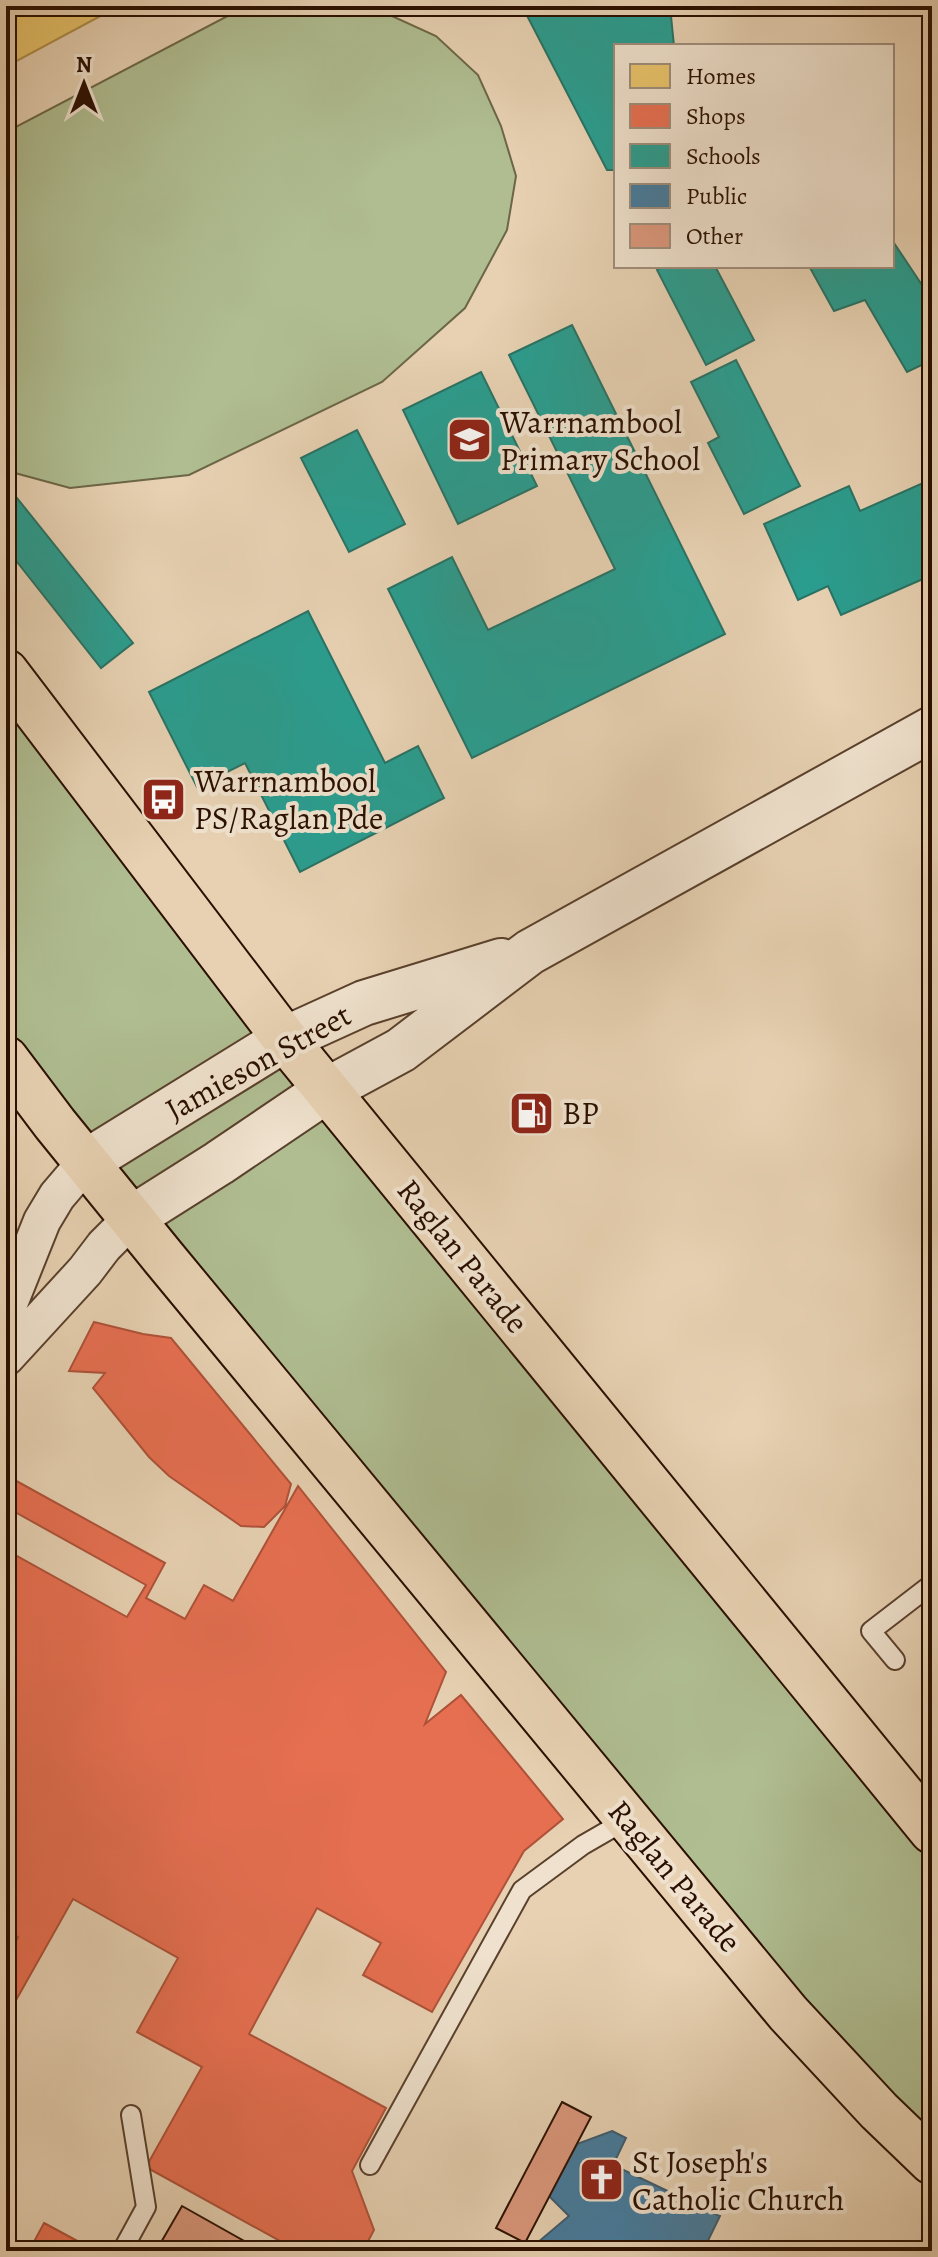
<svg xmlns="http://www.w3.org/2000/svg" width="938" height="2257" viewBox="0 0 938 2257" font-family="Alegreya,serif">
  <rect width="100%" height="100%" fill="#e7d1b2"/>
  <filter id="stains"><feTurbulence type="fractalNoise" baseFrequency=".0025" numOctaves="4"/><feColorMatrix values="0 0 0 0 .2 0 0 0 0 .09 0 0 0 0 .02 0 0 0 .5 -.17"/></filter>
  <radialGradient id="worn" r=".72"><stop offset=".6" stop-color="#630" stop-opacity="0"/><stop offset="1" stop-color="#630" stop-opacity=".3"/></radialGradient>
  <!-- green -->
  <path fill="#afbd91" stroke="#6c6648" stroke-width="2" d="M273 6H345L381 11 436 36 478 75 501 126 516 176 507 230 465 308 382 382 189 475 70 488 15 473 6 466V132L239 10Z
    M6 672 932 1831V2162L6 1059Z"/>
  <!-- homes -->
  <path fill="#e9c46a" stroke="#b08e4a" stroke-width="2" d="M6 6H119L13 63 6 53Z"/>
  <!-- shops -->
  <path fill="#e76f51" stroke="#ae5239" stroke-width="2" d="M94 1322 143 1334 171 1338 291 1484 285 1506 264 1527 241 1526 169 1476 149 1457 93 1388 105 1373 69 1371Z
    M11 1478 165 1563 146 1598 185 1619 204 1585 233 1601 298 1486 446 1672 425 1724 461 1695 563 1819 524 1851 432 2012 363 1975 381 1943 317 1908 249 2034 386 2108 352 2171 374 2230 363 2251H298L146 2167 202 2067 137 2032 178 1958 73 1899 6 2018V1959L18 1937 6 1930V1550L127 1617 146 1585 6 1507V1487Z
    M44 2223 96 2251H29Z"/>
  <!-- schools -->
  <path fill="#2a9d8f" stroke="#2a7264" stroke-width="2" d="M522 6H670L674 46H616V170H607Z
    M892 240 932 300V360L907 372 865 300 834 311 809 266H892Z
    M664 266H715L754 340 706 365 657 270Z
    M572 325 725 634 472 758 388 589 452 557 488 630 615 569 509 355Z
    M736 360 800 486 744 514 708 443 719 437 691 382Z
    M481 372 537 486 458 524 403 410Z
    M357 430 405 524 349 552 301 458Z
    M932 479V575L841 615 828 586 798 600 764 524 849 486 860 511Z
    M13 493 133 643 101 668 6 548V499Z
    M308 611 385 763 418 746 444 798 300 872 245 763 197 787 149 692Z"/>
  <!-- public -->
  <path fill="#457b9d" stroke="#3d5b6e" stroke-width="2" d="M612 2131 626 2138 613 2165 720 2216 703 2251H534L530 2249 569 2216 549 2196 577 2144Z"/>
  <!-- building -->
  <path fill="#db977c" stroke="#2a0f00" stroke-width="2" d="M562 2102 591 2117 525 2243 496 2228Z
    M182 2206 262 2251H156Z"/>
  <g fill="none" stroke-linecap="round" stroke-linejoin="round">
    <defs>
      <path id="service" d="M895 1660 871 1631 932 1584
        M370 2165 522 1890 583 1845 628 1819
        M122 2251 146 2207 131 2115"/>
      <path id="minor" d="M6 1311 42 1221 57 1196 86 1162
        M6 1357 85 1271 104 1246 132 1218"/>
      <path id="tertiary" d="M86 1162 285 1039 364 1003 501 961
        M132 1218 219 1163 327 1090 401 1050 530 952 932 729"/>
      <path id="trunk" d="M6 672 285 1039 932 1831
        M6 1059 55 1124 163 1257 788 2013 879 2111 932 2162"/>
    </defs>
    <!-- service casing -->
    <use href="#service" stroke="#59402c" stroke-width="22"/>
    <!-- minor casing -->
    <use href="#minor" stroke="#59402c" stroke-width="40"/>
    <!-- tertiary casing -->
    <use href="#tertiary" stroke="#59402c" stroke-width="48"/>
    <!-- trunk casing -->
    <use href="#trunk" stroke="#2a0f00" stroke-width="48"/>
    <!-- service -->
    <use href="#service" stroke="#efe1cd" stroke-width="18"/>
    <!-- minor -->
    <use href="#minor" stroke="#efe1cd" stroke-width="36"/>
    <!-- tertiary -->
    <use href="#tertiary" stroke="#efe1cd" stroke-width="44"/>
    <!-- trunk -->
    <use href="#trunk" stroke="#e7d1b2" stroke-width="44"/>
  </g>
  <!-- icons -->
  <defs>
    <symbol id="school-square" viewBox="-11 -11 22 22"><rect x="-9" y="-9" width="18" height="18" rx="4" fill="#8f2418" stroke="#efe1cd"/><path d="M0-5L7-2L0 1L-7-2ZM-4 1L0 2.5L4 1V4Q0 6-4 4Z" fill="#fff"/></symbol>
    <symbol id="bus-square" viewBox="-11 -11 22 22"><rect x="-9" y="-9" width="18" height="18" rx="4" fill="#8f2418" stroke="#efe1cd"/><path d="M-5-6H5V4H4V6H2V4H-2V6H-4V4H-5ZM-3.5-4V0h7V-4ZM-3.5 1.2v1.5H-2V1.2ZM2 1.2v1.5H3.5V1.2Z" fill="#fff"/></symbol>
    <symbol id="fuel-square" viewBox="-11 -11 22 22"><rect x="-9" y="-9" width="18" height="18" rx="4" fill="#8f2418" stroke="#efe1cd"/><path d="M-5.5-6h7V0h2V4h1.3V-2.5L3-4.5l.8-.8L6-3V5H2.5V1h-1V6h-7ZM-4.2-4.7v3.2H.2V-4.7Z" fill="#fff"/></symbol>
    <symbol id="church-square" viewBox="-11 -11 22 22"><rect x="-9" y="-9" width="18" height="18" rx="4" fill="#8f2418" stroke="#efe1cd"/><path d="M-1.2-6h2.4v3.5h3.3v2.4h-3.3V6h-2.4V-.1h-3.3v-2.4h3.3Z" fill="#fff"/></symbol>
  </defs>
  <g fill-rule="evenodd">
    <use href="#school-square" x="444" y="414" width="51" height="51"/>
    <use href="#bus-square" x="138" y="774" width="51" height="51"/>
    <use href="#fuel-square" x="506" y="1088" width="51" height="51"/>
    <use href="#church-square" x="576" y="2154" width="51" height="51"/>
  </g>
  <g text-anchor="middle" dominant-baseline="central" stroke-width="8" stroke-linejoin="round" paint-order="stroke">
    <!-- poi labels -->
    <g font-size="32" fill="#2a0f00" stroke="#efe1cd" text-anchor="start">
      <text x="500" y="422">Warrnambool<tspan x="500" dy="37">Primary School</tspan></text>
      <text x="194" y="781">Warrnambool<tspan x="194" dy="37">PS/Raglan Pde</tspan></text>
      <text x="562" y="1113">BP</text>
      <text x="632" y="2162">St Joseph's<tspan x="632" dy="37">Catholic Church</tspan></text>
    </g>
    <!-- street labels -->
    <g font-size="32" fill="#2a0f00" stroke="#efe1cd">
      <text transform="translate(258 1062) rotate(-29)">Jamieson Street</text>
      <text transform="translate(463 1256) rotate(51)">Raglan Parade</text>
      <text transform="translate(675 1876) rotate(50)">Raglan Parade</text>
    </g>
  </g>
  <!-- margin -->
  <rect width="938" height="2257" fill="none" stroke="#e7d1b2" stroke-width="32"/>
  <rect x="8" y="8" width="922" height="2241" fill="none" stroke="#2a0f00" stroke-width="4"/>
  <rect x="16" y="16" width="906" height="2225" fill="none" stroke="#2a0f00" stroke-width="2"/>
  <!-- legend -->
  <rect x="614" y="44" width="280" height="224" fill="#efe1cd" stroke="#a08d7b" stroke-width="2"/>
  <rect x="630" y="64" width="40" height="24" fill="#e9c46a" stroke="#a08d7b" stroke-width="2"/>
  <text x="686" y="84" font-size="24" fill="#2a0f00">Homes</text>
  <rect x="630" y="104" width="40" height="24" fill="#e76f51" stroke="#a08d7b" stroke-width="2"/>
  <text x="686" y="124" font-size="24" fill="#2a0f00">Shops</text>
  <rect x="630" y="144" width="40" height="24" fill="#2a9d8f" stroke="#a08d7b" stroke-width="2"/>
  <text x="686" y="164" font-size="24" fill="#2a0f00">Schools</text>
  <rect x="630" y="184" width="40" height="24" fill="#457b9d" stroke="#a08d7b" stroke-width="2"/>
  <text x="686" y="204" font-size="24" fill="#2a0f00">Public</text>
  <rect x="630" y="224" width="40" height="24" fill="#db977c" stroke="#a08d7b" stroke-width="2"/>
  <text x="686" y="244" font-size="24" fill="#2a0f00">Other</text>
  <!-- north arrow -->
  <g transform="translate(84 84)" stroke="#efe1cd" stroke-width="6" paint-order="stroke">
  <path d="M0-6L14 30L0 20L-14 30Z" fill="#2a0f00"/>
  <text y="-12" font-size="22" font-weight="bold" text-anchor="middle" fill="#2a0f00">N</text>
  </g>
  <rect width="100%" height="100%" filter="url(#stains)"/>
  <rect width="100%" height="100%" fill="url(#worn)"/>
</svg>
